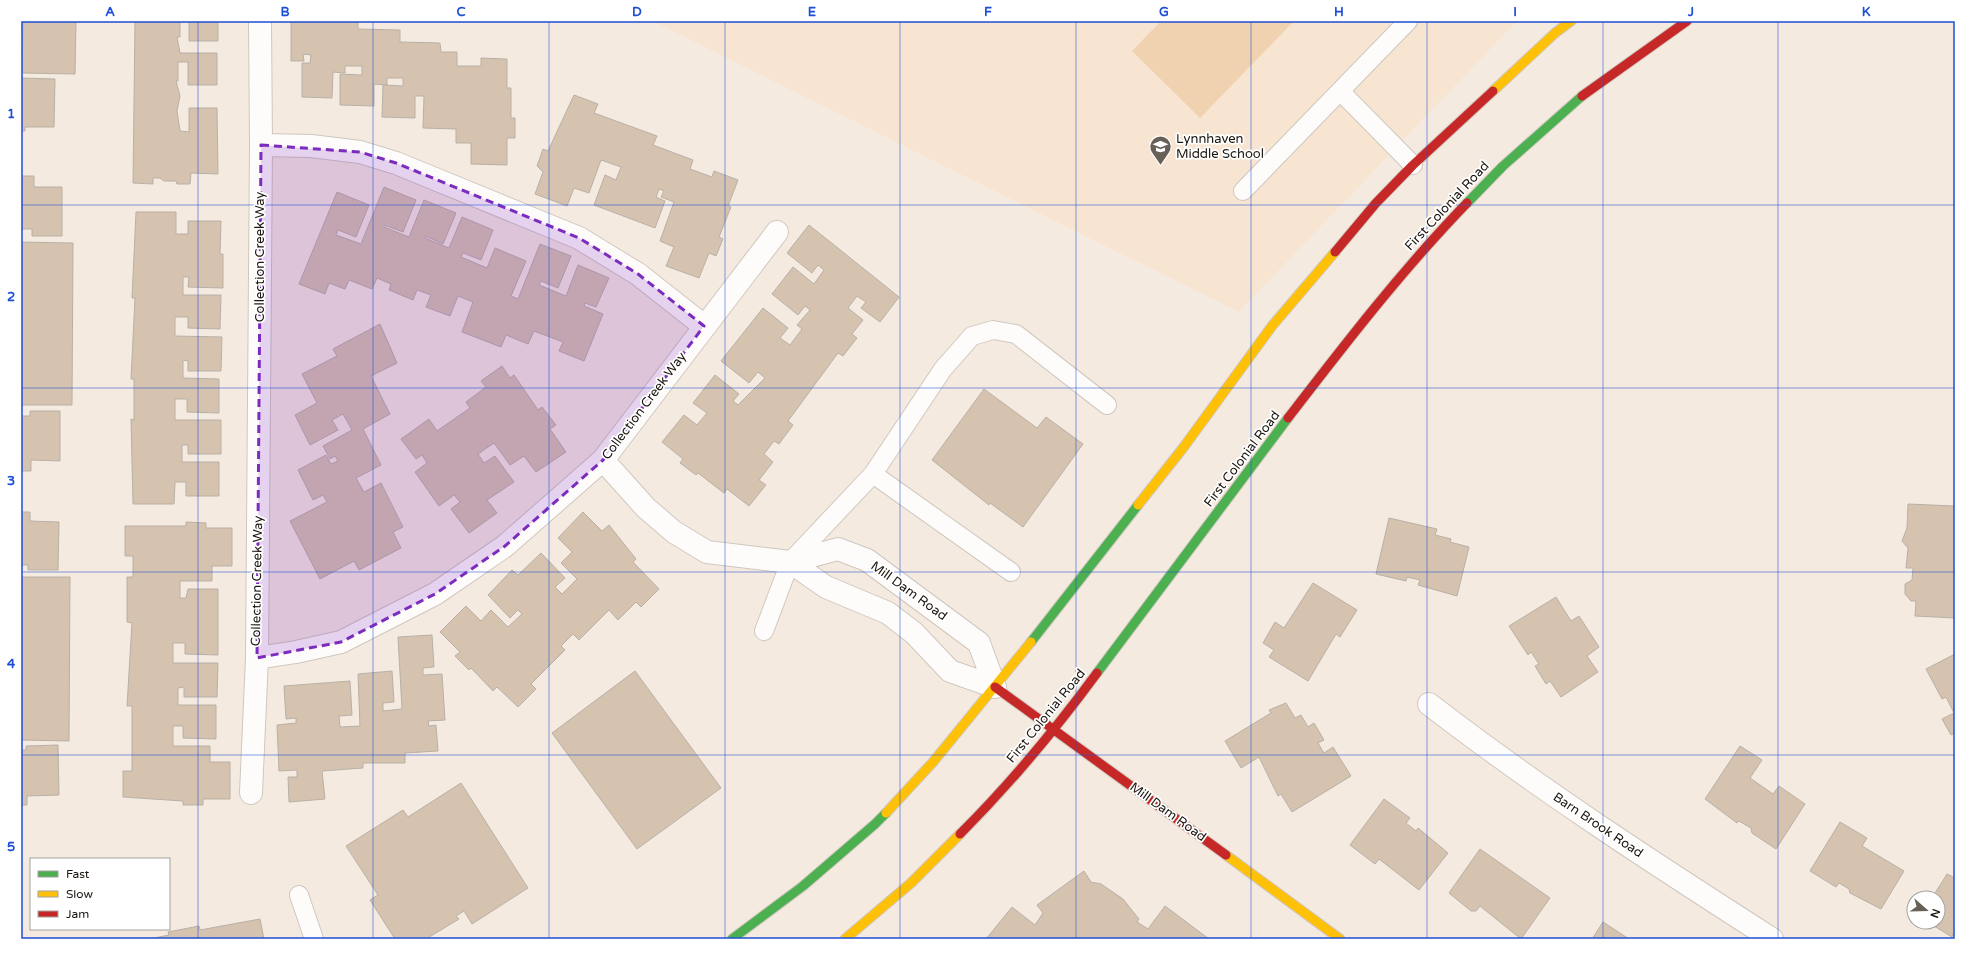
<svg xmlns="http://www.w3.org/2000/svg" width="1976" height="960" viewBox="0 0 1976 960" font-family="'Varela Round',sans-serif">
  <rect width="100%" height="100%" fill="#f5eadf"/>
  <!-- built -->
  <path fill="#f7e5d2" d="M652 21H1517L1239 312Z"/>
  <!-- green -->
  <path fill="#f0d1b0" d="M1161 21H1294L1200 118 1132 51Z"/>
  <!-- building -->
  <path fill="#d5c3af" stroke="#b8b0a7" d="M23 21H76L75 74 22 73Z
    M135 21H180V37H177L180 53H217V85H188V62H178V81H176L180 96 177 111 180 131 189 132V108H217L218 174 191 173 190 184H177L176 181H164L160 178H153V184L133 183Z
    M189 21H218V41H189Z
    M291 21H358V29L400 30V42L440 43 441 52H457V66H481V58L507 59V88H511V118H515V138H507V165L471 164V143H456V129L423 128 424 96H415V118L382 117 383 85 403 86V78H387V85L374 84V106L340 105V74L362 75V66H345V73L333 72 332 98 302 97V63H310L311 55 303 54 304 61H291Z
    M21 78 55 79 54 127H25V131H21Z
    M574 95 598 104 594 113 657 136 653 145 693 160 690 169 712 177 714 171 738 180 728 206 731 207 719 237 723 239 716 256 709 253 699 278 666 266 674 247 660 241 674 202 661 197 664 191 659 189 656 197 665 201 655 228 594 205 605 175 616 180 621 167 601 160 589 193 574 188 567 206 535 194 543 172 537 166 543 149 548 151Z
    M21 176H34V187H62V236H32V229H21Z
    M384 187 416 200 403 232 384 225V227L409 237 424 200 456 213 443 244 425 236V238L449 248 462 217 493 230 481 260 463 253 461 257 487 268 495 248 526 261 511 296 518 299 540 244 571 256 558 288 541 281 539 285 566 296 578 265 609 278 596 307 585 303 584 306 603 314 584 361 559 351 563 342 534 331 528 344 506 335 501 347 462 332 473 302 458 296 450 316 426 307 431 295 417 290 413 300 389 290 391 284 377 278 372 289 349 280 345 289 329 283 325 294 299 284 337 192 369 205 356 237 338 230 336 235 361 244Z
    M136 212H176V234H188V221H221L220 254H223V288L188 287 189 277H183V295H221L220 329 188 328V317H175V336L222 337 221 371H188V361L183 360V378L219 379V413L187 412V399H175V420H221V454H188V445H182V462H219V496H186V482H175L174 504H133L131 419 134 420V379H131L135 298H132Z
    M809 225 899 297 880 322 861 308 866 302 857 296 848 308 863 320 852 334 857 338 843 356 838 353 788 421 793 425 779 444 774 441 764 454 773 462 759 480 766 485 749 506 727 489 724 493 698 473 696 475 680 463 683 459 662 442 684 415 697 425 707 413 693 403 715 375 739 394 733 401 738 405 765 378 758 372 749 383 721 361 763 308 788 328 780 338 790 345 802 329 797 325 810 310 805 306 798 315 772 294 793 267 814 284 824 270 818 265 812 273 787 253Z
    M21 242 73 243 72 405H21Z
    M380 324 397 363 371 376 390 414 363 429 381 465 356 478 364 492 381 483 403 527 393 532 401 548 359 570 354 561 320 579 290 521 327 502 323 495 313 500 298 470 326 455 331 464 338 461 335 456 330 459 323 446 352 430 343 414 332 420 338 430 310 445 295 415 317 403 302 374 337 356 333 349Z
    M502 366 510 378 514 375 538 410 542 407 556 425 550 429 566 452 536 472 524 456 510 465 494 443 478 454 484 463 495 456 514 482 487 500 497 513 469 533 451 509 460 502 454 495 439 506 415 472 427 463 422 455 416 459 401 439 429 419 437 431 470 408 466 402 486 387 481 381Z
    M984 389 1037 428 1046 417 1083 444 1023 527 990 503 989 505 932 460Z
    M30 411H60V461L31 460V471H21V416H30Z
    M1908 504 1955 506V618L1915 616 1916 601H1911L1905 594V584L1912 580 1913 568H1906L1908 548 1902 541 1907 528Z
    M21 512H30V521L59 522 58 570H28V565H21Z
    M583 512 602 531 609 525 636 559 633 562 659 589 641 607 636 602 618 620 609 610 579 640 573 634 561 646 565 650 531 684 536 689 518 707 497 687 493 691 471 668 469 670 455 656 460 652 440 632 466 606 481 621 491 610 508 627 522 614 518 610 510 618 488 595 512 570 518 575 541 553 565 578 555 587 562 594 577 579 561 563 572 552 558 538Z
    M1389 518 1437 529 1435 535 1451 539 1450 542 1469 547 1457 596 1418 585 1420 580 1407 577 1406 581 1376 574Z
    M186 522 206 523V528H232V566H212V581H180V598H186L188 589H218V655L185 654V643H173V663H218L217 697H184V687L178 688V705H216V739L183 738V726H173V746H210V762H230V799H203V805H183V801L123 797V771H132V706H127L132 623 127 622V577H133V556H125V526H186Z
    M21 577H70L69 741 21 740Z
    M1313 583 1357 610 1340 637 1336 634 1308 681 1269 657 1274 650 1263 643 1275 622 1284 628Z
    M1556 597 1571 621 1579 616 1599 647 1587 656 1598 672 1561 697 1550 681 1546 684 1535 666 1539 664 1531 652 1528 655 1509 626Z
    M432 635 434 667 423 668V675L442 674 445 720 428 721 429 726 436 725 438 751 405 753V763H363V768L322 771 325 799 289 802 288 777H297V770L279 771 277 725 296 723V718L286 719 284 686 350 681 352 715 339 716 340 727 360 726 358 674 392 671 394 702 383 703V711L402 709 398 637Z
    M1955 654V733L1951 735 1942 719 1954 713 1946 697 1942 699 1926 669Z
    M635 671 721 788 637 849 552 733Z
    M1286 703 1295 718 1301 715 1308 727 1314 723 1324 740 1318 743 1324 753 1333 747 1351 776 1292 812 1281 794 1278 796 1259 757 1241 768 1225 741 1271 713 1269 710Z
    M58 745 59 795 27 796V805H21V750H26V746Z
    M1740 746 1762 760 1750 778 1773 794 1779 786 1805 804 1776 849 1752 833 1751 828 1739 821 1737 823 1705 799Z
    M461 783 528 888 472 924 464 911 456 916 459 919 426 939H395L370 900 378 895 346 846 403 810 408 817Z
    M1384 799 1410 818 1406 823 1416 831 1418 828 1448 853 1419 890 1379 859 1375 864 1350 845Z
    M1840 822 1867 838 1862 846 1904 871 1881 909 1850 893 1849 889 1839 883 1836 887 1810 871Z
    M1480 849 1550 898 1521 939 1480 906 1476 911H1471L1449 893Z
    M1084 871 1091 882 1101 884 1123 899 1139 919 1137 922 1148 929 1165 906 1209 939H986L1012 907 1035 925 1043 913 1037 905Z
    M1947 874 1955 878V935L1953 934 1952 937 1934 926 1935 922H1938V898H1932Z
    M260 919 264 939H149L169 935 168 932 199 926 200 930Z
    M1603 922 1629 939H1592Z"/>
  <g fill="none" stroke-linecap="round" stroke-linejoin="round">
    <defs>
      <path id="lane" d="M1340 91 1413 165
        M1243 191 1408 21
        M873 474 1011 572
        M764 631 790 562 873 474 943 369 972 336 993 330 1016 334 1107 405
        M299 895 314 939"/>
      <path id="street" d="M261 145 311 146 360 152 396 163 579 238 638 274 704 326
        M603 460 646 508 674 532 707 552 790 562 838 549 867 560 979 643 995 687
        M790 562 826 587 888 613 914 633 950 671 995 687
        M257 658 296 652 341 642 435 594 505 546 603 460 777 232
        M1429 704C1539 789 1655 864 1772 939
        M251 793 257 658 261 145 260 21"/>
      <path id="fast" d="M1467 203 1503 166 1582 96
        M1031 642 1138 505
        M1097 673 1288 418
        M732 939 803 886 875 824 886 813"/>
      <path id="slow" d="M1493 91 1555 33 1571 21
        M1138 505 1183 448 1272 326 1335 252
        M886 813 933 762 1031 642
        M1226 855 1340 939
        M845 939 911 883 960 834"/>
      <path id="jam" d="M1582 96 1687 21
        M1335 252 1376 203 1413 165 1493 91
        M1288 418C1345 344 1402 270 1467 203
        M995 687 1226 855
        M960 834C1010 784 1055 730 1097 673"/>
    </defs>
    <!-- lane casing -->
    <use href="#lane" stroke="#cfc7bf" stroke-width="20"/>
    <!-- street casing -->
    <use href="#street" stroke="#cfc7bf" stroke-width="24"/>
    <!-- fast casing -->
    <use href="#fast" stroke="#cfc7bf" stroke-width="11"/>
    <!-- slow casing -->
    <use href="#slow" stroke="#cfc7bf" stroke-width="11"/>
    <!-- jam casing -->
    <use href="#jam" stroke="#cfc7bf" stroke-width="11"/>
    <!-- lane -->
    <use href="#lane" stroke="#fefcfa" stroke-width="18"/>
    <!-- street -->
    <use href="#street" stroke="#fefcfa" stroke-width="22"/>
    <!-- fast -->
    <use href="#fast" stroke="#4caf50" stroke-width="9"/>
    <!-- slow -->
    <use href="#slow" stroke="#ffc107" stroke-width="9"/>
    <!-- jam -->
    <use href="#jam" stroke="#c62828" stroke-width="9"/>
  </g>
  <!-- marked area -->
  <path fill="#7b2cbf" fill-opacity="0.2" stroke="#7b2cbf" stroke-width="3" stroke-dasharray="8 5" stroke-linejoin="round" d="M261 145 360 152 396 163 579 238 638 274 704 326 603 460 505 546 435 594 341 642 257 658Z"/>
  <!-- grid -->
  <path fill="none" stroke="#1d4ed8" stroke-width="1" stroke-opacity="0.55" d="M198 21V939M373 21V939M549 21V939M725 21V939M900 21V939M1076 21V939M1251 21V939M1427 21V939M1603 21V939M1778 21V939M21 205H1955M21 388H1955M21 572H1955M21 755H1955"/>
  <!-- icons -->
  <defs>
    <symbol id="school-pin" viewBox="-11 -11 22 30"><path d="M0 17L-7.5 6A9.5 9.5 0 1 1 7.5 6Z" fill="#676057" stroke="#fff"/><path d="M0-5L7-2L0 1L-7-2ZM-4 1L0 2.5L4 1V4Q0 6-4 4Z" fill="#fff"/></symbol>
  </defs>
  <g fill-rule="evenodd">
    <use href="#school-pin" x="1148" y="134" width="25" height="34"/>
  </g>
  <g text-anchor="middle" dominant-baseline="central" stroke-width="3.5" stroke-linejoin="round" paint-order="stroke">
    <!-- poi labels -->
    <g font-size="13" fill="#1b150e" stroke="#fff" text-anchor="start">
      <text x="1176" y="139">Lynnhaven<tspan x="1176" dy="15">Middle School</tspan></text>
    </g>
    <!-- street labels -->
    <g font-size="13" fill="#1b150e" stroke="#fff">
      <text transform="translate(1447 206) rotate(-47)">First Colonial Road</text>
      <text transform="translate(260 257) rotate(-90)">Collection Creek Way</text>
      <text transform="translate(644 406) rotate(-53)">Collection Creek Way</text>
      <text transform="translate(1242 459) rotate(-53)">First Colonial Road</text>
      <text transform="translate(257 581) rotate(-89)">Collection Creek Way</text>
      <text transform="translate(909 591) rotate(36)">Mill Dam Road</text>
      <text transform="translate(1046 716) rotate(-51)">First Colonial Road</text>
      <text transform="translate(1168 812) rotate(36)">Mill Dam Road</text>
      <text transform="translate(1598 825) rotate(34)">Barn Brook Road</text>
    </g>
  </g>
  <!-- border -->
  <rect width="1976" height="960" fill="none" stroke="#ffffff" stroke-width="44"/>
  <!-- legend -->
  <rect x="30" y="858" width="140" height="72" fill="#ffffff" stroke="#a4a19f"/>
  <rect x="38" y="871" width="20" height="6" fill="#4caf50" stroke="#a4a19f"/>
  <text x="66" y="878" font-size="12" fill="#1b150e">Fast</text>
  <rect x="38" y="891" width="20" height="6" fill="#ffc107" stroke="#a4a19f"/>
  <text x="66" y="898" font-size="12" fill="#1b150e">Slow</text>
  <rect x="38" y="911" width="20" height="6" fill="#c62828" stroke="#a4a19f"/>
  <text x="66" y="918" font-size="12" fill="#1b150e">Jam</text>
  <!-- north arrow -->
  <g transform="translate(1926 910) rotate(110)"><circle r="19" fill="#ffffff" stroke="#a4a19f"/>
  <path d="M0-3L7 15L0 10L-7 15Z" fill="#676057"/>
  <text y="-6" font-size="11" font-weight="bold" text-anchor="middle" fill="#1b150e">N</text>
  </g>
  <rect x="22" y="22" width="1932" height="916" fill="none" stroke="#1d4ed8" stroke-width="1.5"/>
  <g font-size="13" text-anchor="middle" font-weight="bold" fill="#1d4ed8">
    <text x="110" y="16">A</text>
    <text x="285" y="16">B</text>
    <text x="461" y="16">C</text>
    <text x="637" y="16">D</text>
    <text x="812" y="16">E</text>
    <text x="988" y="16">F</text>
    <text x="1164" y="16">G</text>
    <text x="1339" y="16">H</text>
    <text x="1515" y="16">I</text>
    <text x="1691" y="16">J</text>
    <text x="1866" y="16">K</text>
    <text x="11" y="118">1</text>
    <text x="11" y="301">2</text>
    <text x="11" y="485">3</text>
    <text x="11" y="668">4</text>
    <text x="11" y="851">5</text>
  </g>
</svg>
